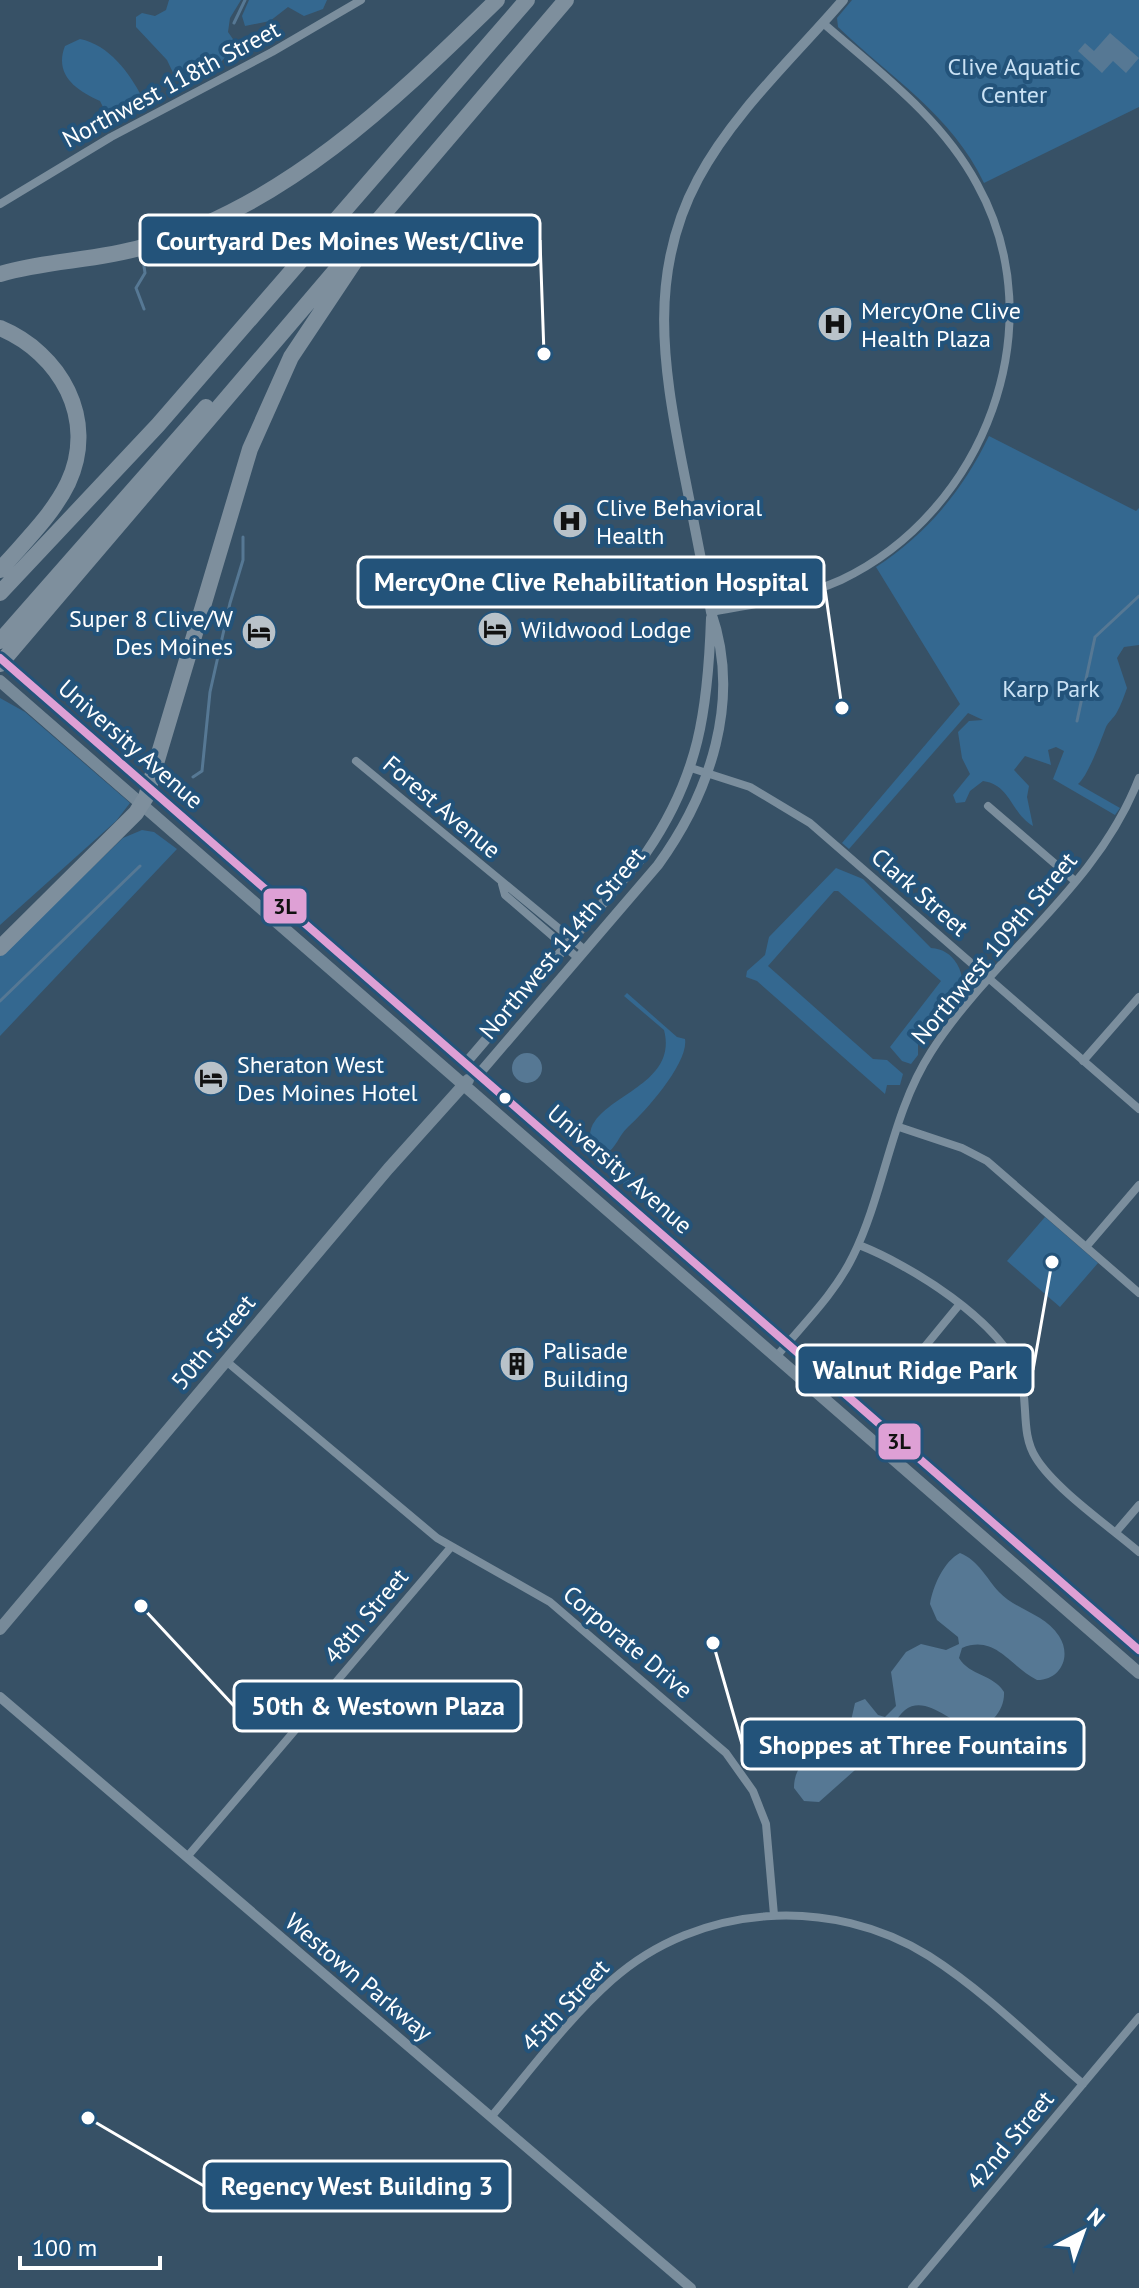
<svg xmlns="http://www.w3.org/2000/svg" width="1139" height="2288" viewBox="0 0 1139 2288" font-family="'PT Sans',sans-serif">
  <rect width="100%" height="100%" fill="#375166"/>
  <!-- green -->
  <path fill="#346890" d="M169 0H241L230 18 228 32 235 42C226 63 200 84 176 79L167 60 136 27V17L142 13 155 16 166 10Z
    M249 0H327L323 9 304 16 288 7 270 21 245 26 242 16Z
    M852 0H1139V107L984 183C952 115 890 77 838 27L837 18Z
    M80 39C109 45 129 72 142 97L138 106 114 117 105 111 100 101C75 90 54 74 65 46Z
    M989 436 1136 511 1139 508V645L1124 647 1117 658 1127 688C1124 696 1121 705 1117 712 1114 718 1108 722 1106 727 1101 740 1088 776 1078 784L1120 808 1115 815 1053 779 1064 751 1056 747 1048 750 1051 765 1025 756 1014 770 1029 786 1027 797 1033 826C1010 812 1011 785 983 781L970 791 965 802 956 803 953 795 970 774 962 758 958 732 969 721 983 720 968 713 849 849 842 843 960 704 876 567C926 535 963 490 989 436Z
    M0 698 25 712 130 803 116 821 0 925Z
    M142 830 154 832 177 849 0 1036V956L123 838Z
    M836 868 863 879 931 948C943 949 951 954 957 964 976 997 938 1013 918 1031V1055L911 1064 902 1061 890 1047 941 981 838 891H834L768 966 873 1059 887 1060 903 1074 900 1085H887L885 1094 757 981 746 977 747 971 765 955 769 937Z
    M627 993 677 1037 685 1039C689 1062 646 1111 628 1127 618 1136 618 1146 604 1156L605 1162 640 1188 634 1194 611 1171 599 1167 587 1151C591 1141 588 1129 595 1121 616 1092 677 1080 664 1030L624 996Z
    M1045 1217 1098 1263 1060 1307 1007 1261Z"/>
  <!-- water -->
  <path fill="#567894" d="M1110 33 1139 58 1126 73 1113 61 1102 73 1078 51 1085 43 1094 51Z
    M512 1068a15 15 0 1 1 30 0a15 15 0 1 1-30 0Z
    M960 1553C978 1560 987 1579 999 1592 1016 1610 1045 1614 1059 1636 1072 1656 1061 1680 1037 1680 1010 1667 996 1634 962 1648L959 1658C970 1676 993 1674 1004 1692 1005 1710 990 1728 972 1729 946 1721 914 1681 893 1727L902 1745 899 1755 855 1770 819 1802 804 1801 794 1788C794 1754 829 1752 848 1734L855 1703 865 1699 878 1715 885 1717 896 1706 891 1672 906 1652 921 1644 946 1650 959 1644 958 1637 937 1620 930 1604C933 1586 944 1561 960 1553Z"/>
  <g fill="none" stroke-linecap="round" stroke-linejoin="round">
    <!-- stream -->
    <path stroke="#567894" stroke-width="3" d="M234 23 245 0
      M163 232 172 227
      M142 253 145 273 136 288 144 309
      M1077 721 1095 637 1139 596
      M193 777 202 771 210 692 230 603 243 560V537
      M0 1001 140 866"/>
    <!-- minor -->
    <path stroke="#7b8e9d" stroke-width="8" d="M0 204 111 137 272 52 361 0
      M711 612C754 604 801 598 841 580 984 512 1056 326 977 184 941 117 879 72 823 23
      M356 761 585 950
      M691 768 750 787 810 823 1139 1109
      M988 806 1075 881
      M502 884 505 895 578 958
      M1083 1061 1139 997
      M899 1127 962 1148 987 1161 1139 1293
      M859 1245C910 1265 1001 1321 1020 1375 1029 1402 1020 1433 1036 1458 1055 1489 1110 1527 1139 1552
      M1086 1247 1139 1185
      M918 1355 959 1305
      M776 1357C803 1324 834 1295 853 1256 885 1191 891 1114 931 1052 992 956 1097 888 1139 778
      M226 1361 437 1538 550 1602 726 1753 753 1791 766 1824 774 1915
      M1116 1532 1139 1505
      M187 1857 451 1547
      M491 2117C530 2071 567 2020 612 1980 699 1903 831 1895 929 1956 984 1991 1034 2041 1083 2084
      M912 2288 1139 2017"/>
    <!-- tertiary -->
    <path stroke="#7b8e9d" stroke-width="10" d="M465 1064 646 853C699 776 708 710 711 618
      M478 1075 658 865C710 793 742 700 711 612 702 563 692 513 682 463 663 365 648 272 698 179 733 113 794 57 843 0
      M0 1697 691 2288"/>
    <!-- secondary -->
    <path stroke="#778a99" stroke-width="12" d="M0 658 1139 1650
      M0 681 1139 1673
      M0 1629 388 1169 468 1080"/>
    <!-- motorway -->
    <path stroke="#7e8f9d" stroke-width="16" d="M0 274C46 260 96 261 143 247 286 206 393 101 497 0
      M0 328C60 353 98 419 68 483 52 516 24 542 0 570
      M0 593 158 425 527 0
      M0 641 206 407
      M0 664 566 0
      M0 948 136 813 146 797 250 449 291 357 369 240"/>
    <defs>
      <path id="bus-1" d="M0 658 1139 1650"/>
    </defs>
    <!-- bus-1 casing -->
    <use href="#bus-1" stroke="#23537a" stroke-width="14"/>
    <!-- bus-1 -->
    <use href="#bus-1" stroke="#dea0d5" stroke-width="8"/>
  </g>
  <!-- icons -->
  <defs>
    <symbol id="hospital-disc" viewBox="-11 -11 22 22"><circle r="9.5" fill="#b9c2c9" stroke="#23537a"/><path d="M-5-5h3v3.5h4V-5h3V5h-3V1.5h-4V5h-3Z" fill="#111"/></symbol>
    <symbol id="hotel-disc" viewBox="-11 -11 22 22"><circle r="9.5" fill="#b9c2c9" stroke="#23537a"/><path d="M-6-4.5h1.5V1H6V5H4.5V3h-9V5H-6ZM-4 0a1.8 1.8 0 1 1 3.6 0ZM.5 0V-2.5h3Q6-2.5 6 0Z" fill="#111"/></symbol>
    <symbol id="building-disc" viewBox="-11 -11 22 22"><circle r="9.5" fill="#b9c2c9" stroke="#23537a"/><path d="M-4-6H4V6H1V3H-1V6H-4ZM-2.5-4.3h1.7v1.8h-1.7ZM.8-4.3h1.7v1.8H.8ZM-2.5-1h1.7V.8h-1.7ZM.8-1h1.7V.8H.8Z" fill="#111"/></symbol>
  </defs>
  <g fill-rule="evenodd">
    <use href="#hospital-disc" x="815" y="304" width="40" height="40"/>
    <use href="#hospital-disc" x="550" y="501" width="40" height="40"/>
    <use href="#hotel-disc" x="475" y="609" width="40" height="40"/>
    <use href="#hotel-disc" x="239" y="612" width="40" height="40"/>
    <use href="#hotel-disc" x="191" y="1058" width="40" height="40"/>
    <use href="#building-disc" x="497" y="1344" width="40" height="40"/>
  </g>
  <!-- markers -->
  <circle fill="#fff" stroke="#23537a" stroke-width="3" cx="505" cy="1098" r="7"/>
  <g text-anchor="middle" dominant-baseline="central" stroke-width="8" stroke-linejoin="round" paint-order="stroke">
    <!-- park labels -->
    <g font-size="24" fill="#c9e1f4" stroke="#23537a">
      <text x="1014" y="66">Clive Aquatic<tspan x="1014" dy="28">Center</tspan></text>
      <text x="1051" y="688">Karp Park</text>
    </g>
    <!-- street labels -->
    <g font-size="24" fill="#fff" stroke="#23537a">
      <text transform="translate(171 84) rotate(-28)">Northwest 118th Street</text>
      <text transform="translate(131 744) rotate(41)">University Avenue</text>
      <text transform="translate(442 807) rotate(40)">Forest Avenue</text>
      <text transform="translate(920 892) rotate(41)">Clark Street</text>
      <text transform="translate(562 943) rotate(-50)">Northwest 114th Street</text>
      <text transform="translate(994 948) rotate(-50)">Northwest 109th Street</text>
      <text transform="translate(620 1169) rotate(41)">University Avenue</text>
      <text transform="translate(213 1342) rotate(-50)">50th Street</text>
      <text transform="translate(366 1616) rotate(-50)">48th Street</text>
      <text transform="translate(628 1642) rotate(40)">Corporate Drive</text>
      <text transform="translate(359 1977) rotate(40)">Westown Parkway</text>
      <text transform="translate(565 2005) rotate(-47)">45th Street</text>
      <text transform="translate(1010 2140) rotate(-50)">42nd Street</text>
    </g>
    <!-- poi labels -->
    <g font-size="24" fill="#fff" stroke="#23537a" text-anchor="start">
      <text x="861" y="310">MercyOne Clive<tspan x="861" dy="28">Health Plaza</tspan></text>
      <text x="596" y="507">Clive Behavioral<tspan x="596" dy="28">Health</tspan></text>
      <text x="233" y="618" text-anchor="end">Super 8 Clive/W<tspan x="233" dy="28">Des Moines</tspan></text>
      <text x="521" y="629">Wildwood Lodge</text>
      <text x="237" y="1064">Sheraton West<tspan x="237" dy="28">Des Moines Hotel</tspan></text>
      <text x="543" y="1350">Palisade<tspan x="543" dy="28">Building</tspan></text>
    </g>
  </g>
  <!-- callouts -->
  <path fill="none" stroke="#fff" stroke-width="3" d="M544 354L540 240M842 708L824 582M1052 1262L1033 1370M141 1606L234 1706M713 1643L742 1744M88 2118L204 2186"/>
  <g fill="#fff" stroke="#23537a" stroke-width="3">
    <circle cx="544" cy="354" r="8"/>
    <circle cx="842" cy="708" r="8"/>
    <circle cx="1052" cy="1262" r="8"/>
    <circle cx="141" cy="1606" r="8"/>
    <circle cx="713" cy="1643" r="8"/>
    <circle cx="88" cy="2118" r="8"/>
  </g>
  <g fill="#23537a" stroke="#fff" stroke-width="3">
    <rect x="140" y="215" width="400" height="50" rx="8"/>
    <rect x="358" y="557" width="466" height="50" rx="8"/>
    <rect x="797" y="1345" width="236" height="50" rx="8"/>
    <rect x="234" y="1681" width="287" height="50" rx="8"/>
    <rect x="742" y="1719" width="342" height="50" rx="8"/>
    <rect x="204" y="2161" width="306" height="50" rx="8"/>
  </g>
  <g font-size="26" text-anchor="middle" font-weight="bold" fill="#fff">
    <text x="340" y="250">Courtyard Des Moines West/Clive</text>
    <text x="591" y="591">MercyOne Clive Rehabilitation Hospital</text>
    <text x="915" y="1379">Walnut Ridge Park</text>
    <text x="378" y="1715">50th &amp; Westown Plaza</text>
    <text x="913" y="1754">Shoppes at Three Fountains</text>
    <text x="357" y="2195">Regency West Building 3</text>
  </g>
  <g stroke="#23537a" stroke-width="3">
    <rect x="262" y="887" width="46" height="38" rx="8" fill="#dea0d5"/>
    <rect x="877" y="1422" width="45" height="39" rx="8" fill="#dea0d5"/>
  </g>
  <g font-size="22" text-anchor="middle" font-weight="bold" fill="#111">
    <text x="285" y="914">3L</text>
    <text x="899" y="1449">3L</text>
  </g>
  <!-- north arrow -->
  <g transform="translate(1083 2232) rotate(41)" stroke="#23537a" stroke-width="6" paint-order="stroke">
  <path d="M0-6L14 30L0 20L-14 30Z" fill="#ffffff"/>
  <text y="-12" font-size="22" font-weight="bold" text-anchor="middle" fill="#ffffff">N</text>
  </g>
  <!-- scale -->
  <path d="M20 2256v12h140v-12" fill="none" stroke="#ffffff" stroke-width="4"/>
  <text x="32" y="2256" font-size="24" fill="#ffffff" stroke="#23537a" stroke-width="6" paint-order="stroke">100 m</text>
</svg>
